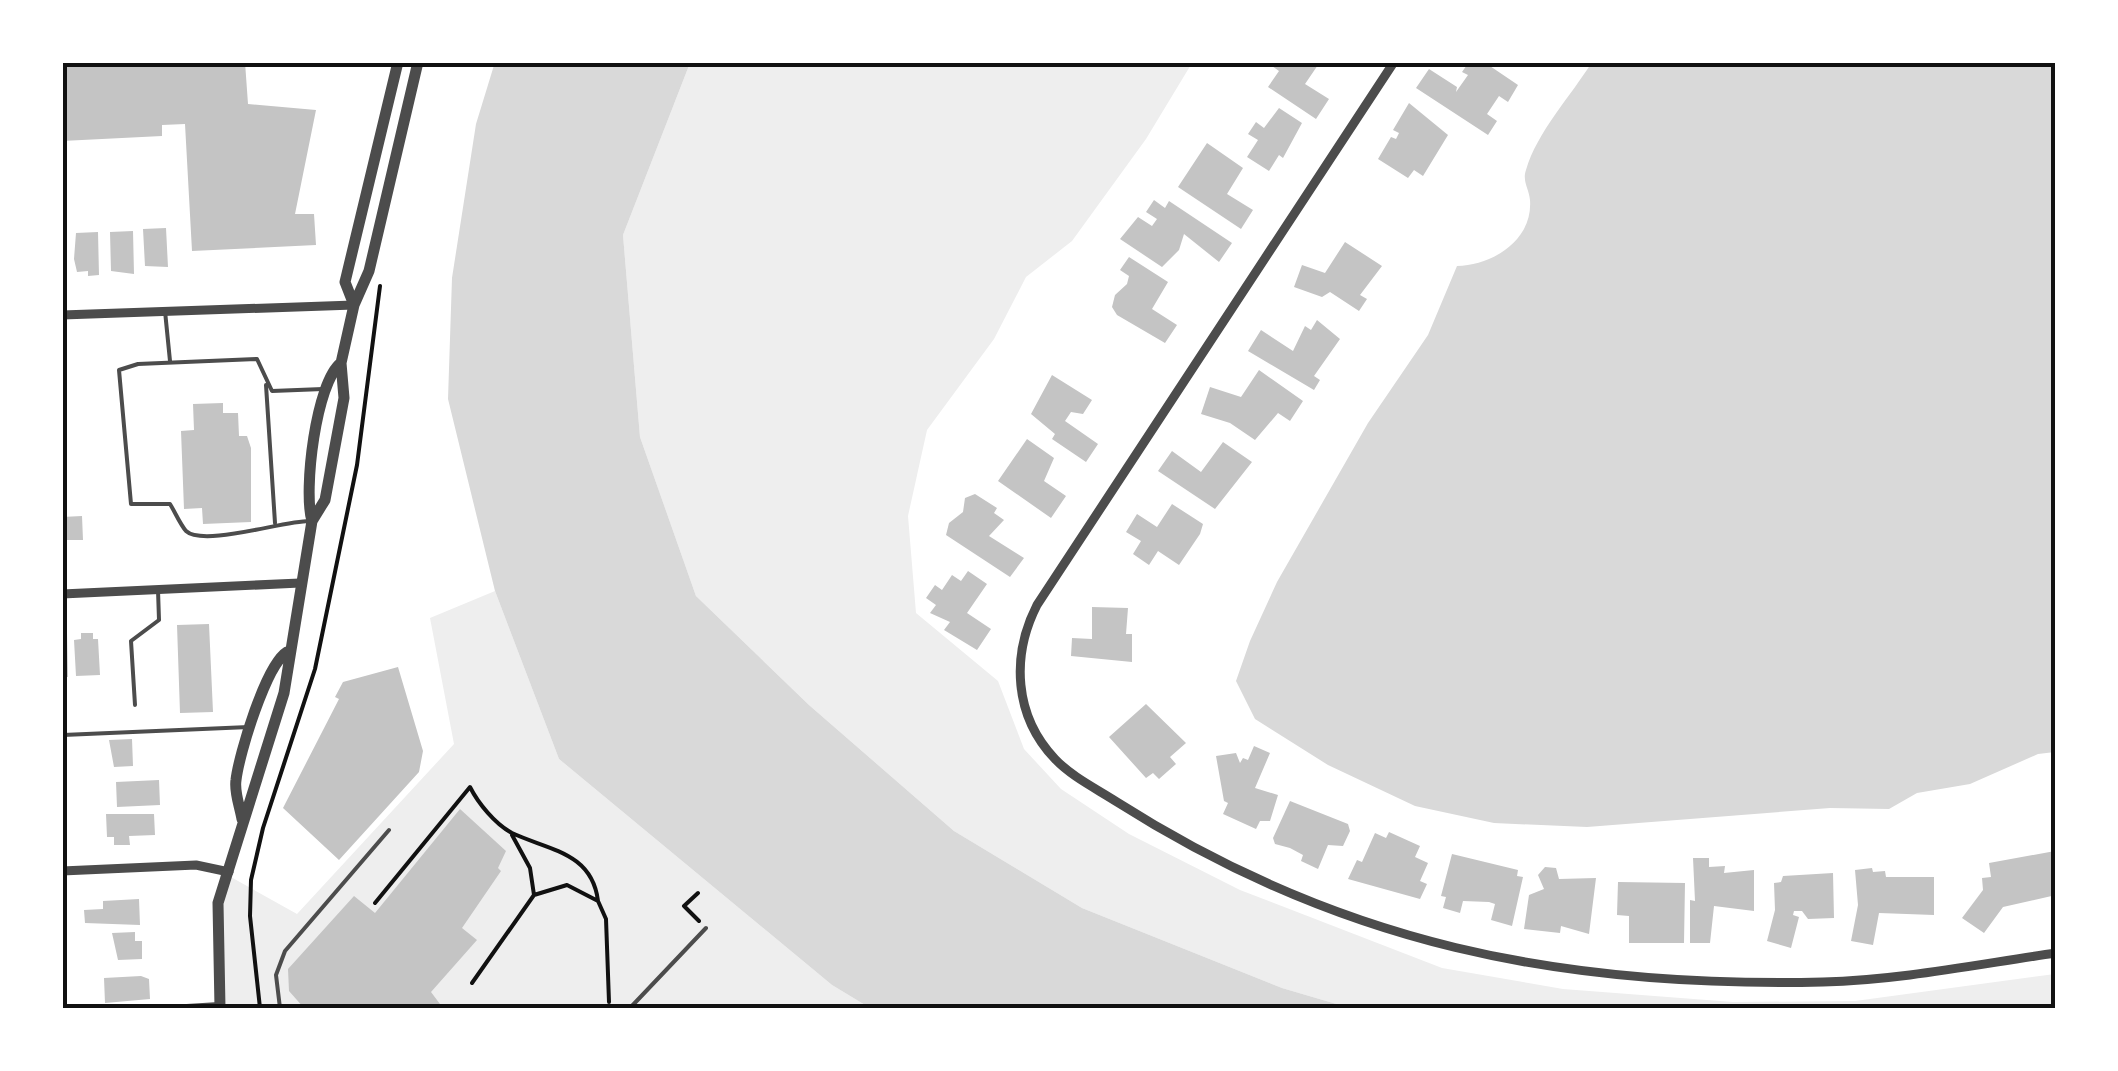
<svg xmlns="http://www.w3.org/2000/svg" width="2118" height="1071" viewBox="0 0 2118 1071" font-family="Poppins,sans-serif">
  <rect width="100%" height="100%" fill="#fff"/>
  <!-- green -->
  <path fill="#eee" d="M690 63H1192L1146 139 1072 241 1026 277 994 339 927 430 908 516 916 613 998 681 1024 749 1061 789 1129 834 1240 890 1442 968 1563 989 1733 1002 1855 1001 2055 974V1008H1350L1282 988 1082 908 954 831 809 705 696 596 640 437 623 235Z
    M495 591 559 759 832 985 870 1008H220V871L297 914 454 744 430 618Z"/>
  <!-- water -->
  <path fill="#d9d9d9" d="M495 62 690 63 623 235 640 437 696 596 809 705 954 831 1082 908 1282 988 1350 1008H870L832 985 559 759 495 591 448 399 452 278 476 124Z
    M1592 62 2055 63V752L2038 754 1970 784 1917 793 1889 809 1830 808 1587 827 1494 823 1415 806 1328 765 1255 719 1236 681 1250 641 1277 582 1368 423 1428 335 1457 266C1493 265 1533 240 1530 200 1529 189 1522 181 1526 170 1537 132 1571 96 1592 62Z"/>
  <!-- building -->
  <path fill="#c4c4c4" d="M62 62H245L248 104 316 110 295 214H314L316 245 192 251 185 124 162 125V136L62 141Z
    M1275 62H1320L1305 84 1329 99 1316 119 1268 87 1279 71 1272 66Z
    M1469 62H1484L1518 85 1508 102 1499 96 1487 114 1497 121 1488 135 1416 88 1429 69 1457 87 1456 92 1468 75 1462 72Z
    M1409 103 1448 135 1423 176 1414 170 1408 178 1378 159 1391 137 1396 139 1399 133 1393 130Z
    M1279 108 1302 123 1283 158 1279 155 1269 171 1247 157 1258 140 1248 134 1256 122 1264 128Z
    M1207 143 1243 168 1227 194 1253 210 1241 229 1178 187Z
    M1154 200 1165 208 1169 201 1232 243 1219 262 1184 234 1179 250 1162 267 1120 239 1138 217 1152 226 1157 219 1146 212Z
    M166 228 168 267 145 266 143 229Z
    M133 231 134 274 111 271 110 232Z
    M98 232 99 275 88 276V271L77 272 74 259 76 233Z
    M1345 242 1382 266 1360 295 1367 299 1359 311 1330 292 1322 297 1294 287 1302 265 1325 273Z
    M1129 257 1168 282 1152 309 1177 325 1165 343 1117 315 1112 307 1115 295 1127 284 1129 276 1120 270Z
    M1317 320 1340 339 1314 376 1320 380 1314 390 1248 351 1261 330 1293 351 1305 326 1311 330Z
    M1259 370 1303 401 1290 421 1278 413 1255 440 1230 423 1201 414 1210 387 1241 397Z
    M1052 375 1092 400 1083 414 1071 412 1065 421 1098 444 1086 462 1052 439 1055 434 1031 414Z
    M223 403V413H238L239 436H247L251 448V522L203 524 202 508 184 509 181 431 194 430 193 404Z
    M1027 439 1054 458 1044 481 1066 496 1051 518 998 481Z
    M1223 442 1252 462 1215 509 1158 471 1172 451 1201 472Z
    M975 494 997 508 994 513 1004 520 989 536 1024 558 1010 577 946 535 949 523 963 512 965 498Z
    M1172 504 1203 524 1200 534 1179 565 1158 551 1149 565 1133 554 1141 541 1126 532 1137 514 1157 527Z
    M82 516 83 540H62V517Z
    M968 571 987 584 967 613 991 629 977 650 944 630 950 622 930 613 936 605 926 598 935 585 942 590 952 575 961 581Z
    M1092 607 1128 608 1126 634H1132V662L1071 656 1072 638 1092 639Z
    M209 624 213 712 180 713 177 625Z
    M62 633H67L68 677H62Z
    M81 633H93V639H98L100 675 76 676 74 640 81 639Z
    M398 667 423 751 419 772 339 860 283 808 339 699 335 697 343 682Z
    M1146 704 1186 743 1170 757 1176 764 1159 779 1153 773 1146 778 1109 737Z
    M132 739 133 766 114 767 109 740Z
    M1254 746 1270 753 1255 788 1278 795 1270 821H1260L1256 829 1223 814 1228 803 1224 801 1216 756 1236 753 1240 763 1243 758 1248 760Z
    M159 780 160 805 117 807 116 782Z
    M1290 801 1348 824 1350 831 1343 846 1328 845 1318 869 1301 861 1303 855 1290 848 1275 844 1273 838Z
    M460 809 506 851 498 868 501 871 462 928 477 940 431 992 440 1004 435 1008H304L289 991 288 969 354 896 375 913Z
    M106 814H154L155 835 129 836 130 845H114V837H107Z
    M1389 832 1420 846 1415 857 1428 863 1420 881 1427 884 1420 899 1348 879 1357 860 1362 862 1375 833 1386 838Z
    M2055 851 2056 895 2003 907 1984 933 1962 918 1983 890 1982 878 1991 877 1989 863Z
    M1452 854 1518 870 1517 876 1523 877 1512 926 1491 920 1495 904 1489 902 1463 901 1460 913 1443 908 1446 897 1441 896Z
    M1693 858H1709V867L1725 866 1724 873 1754 870V911L1714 906 1710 943H1690V900L1695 901Z
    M1545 867 1556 868 1559 879 1596 878 1589 934 1561 926 1560 933 1524 929 1529 895 1544 889 1538 875Z
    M1872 868 1873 872 1885 871 1886 877H1934V915L1879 913 1873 945 1851 941 1858 905 1855 870Z
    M1833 873 1834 918 1808 919 1802 911H1794L1793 915 1799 917 1791 948 1767 941 1775 910 1774 883 1781 882 1783 876Z
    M1618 882 1685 883 1684 943H1629V916L1617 915Z
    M139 899 140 925 85 923 84 910 103 909V901Z
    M135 932V941H142V959L118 960 112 933Z
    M141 976 149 979 150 999 105 1003 104 978Z"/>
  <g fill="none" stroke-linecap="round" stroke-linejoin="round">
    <!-- path -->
    <path stroke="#111" stroke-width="4" d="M512 835 530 868 534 895
      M698 893 684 906 699 921
      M375 903 470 787C478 803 495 824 512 833 548 850 592 852 598 901
      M472 983 534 895 567 885 598 901 606 919 609 1002
      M260 1008 250 916 251 880 263 828 315 669 357 465 380 286"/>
    <!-- service -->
    <path stroke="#4c4c4c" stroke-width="4" d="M165 311 170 361
      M266 385 275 523
      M309 521C283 521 203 547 186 531 180 524 175 512 170 504H131L119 370 138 364 257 359 272 391 323 389
      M135 705 131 641 159 620 158 590
      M62 739 63 735 249 727
      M154 1008 219 1004
      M280 1008 276 975 285 951 389 830
      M630 1008 706 928"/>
    <!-- minor -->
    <path stroke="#4c4c4c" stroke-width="9" d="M1394 62 1037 605C1011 656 1014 716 1055 759 1072 777 1097 789 1117 802 1340 944 1561 988 1823 982 1901 980 1979 964 2056 953
      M62 315 354 305
      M62 594 300 583
      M62 871 196 865 229 872"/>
    <!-- tertiary -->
    <path stroke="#4c4c4c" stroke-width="11" d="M354 305 345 282 398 62
      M312 521 325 500 344 398 341 363 354 305 369 271 418 62
      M242 819C240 807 234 792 236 780 239 754 266 665 287 652
      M220 1008 218 903 284 693 312 521C303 491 316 382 341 363"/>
  </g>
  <!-- border -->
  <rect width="2118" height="1071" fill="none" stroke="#ffffff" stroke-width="130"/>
  <rect x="65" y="65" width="1988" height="941" fill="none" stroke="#111" stroke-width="4"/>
</svg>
